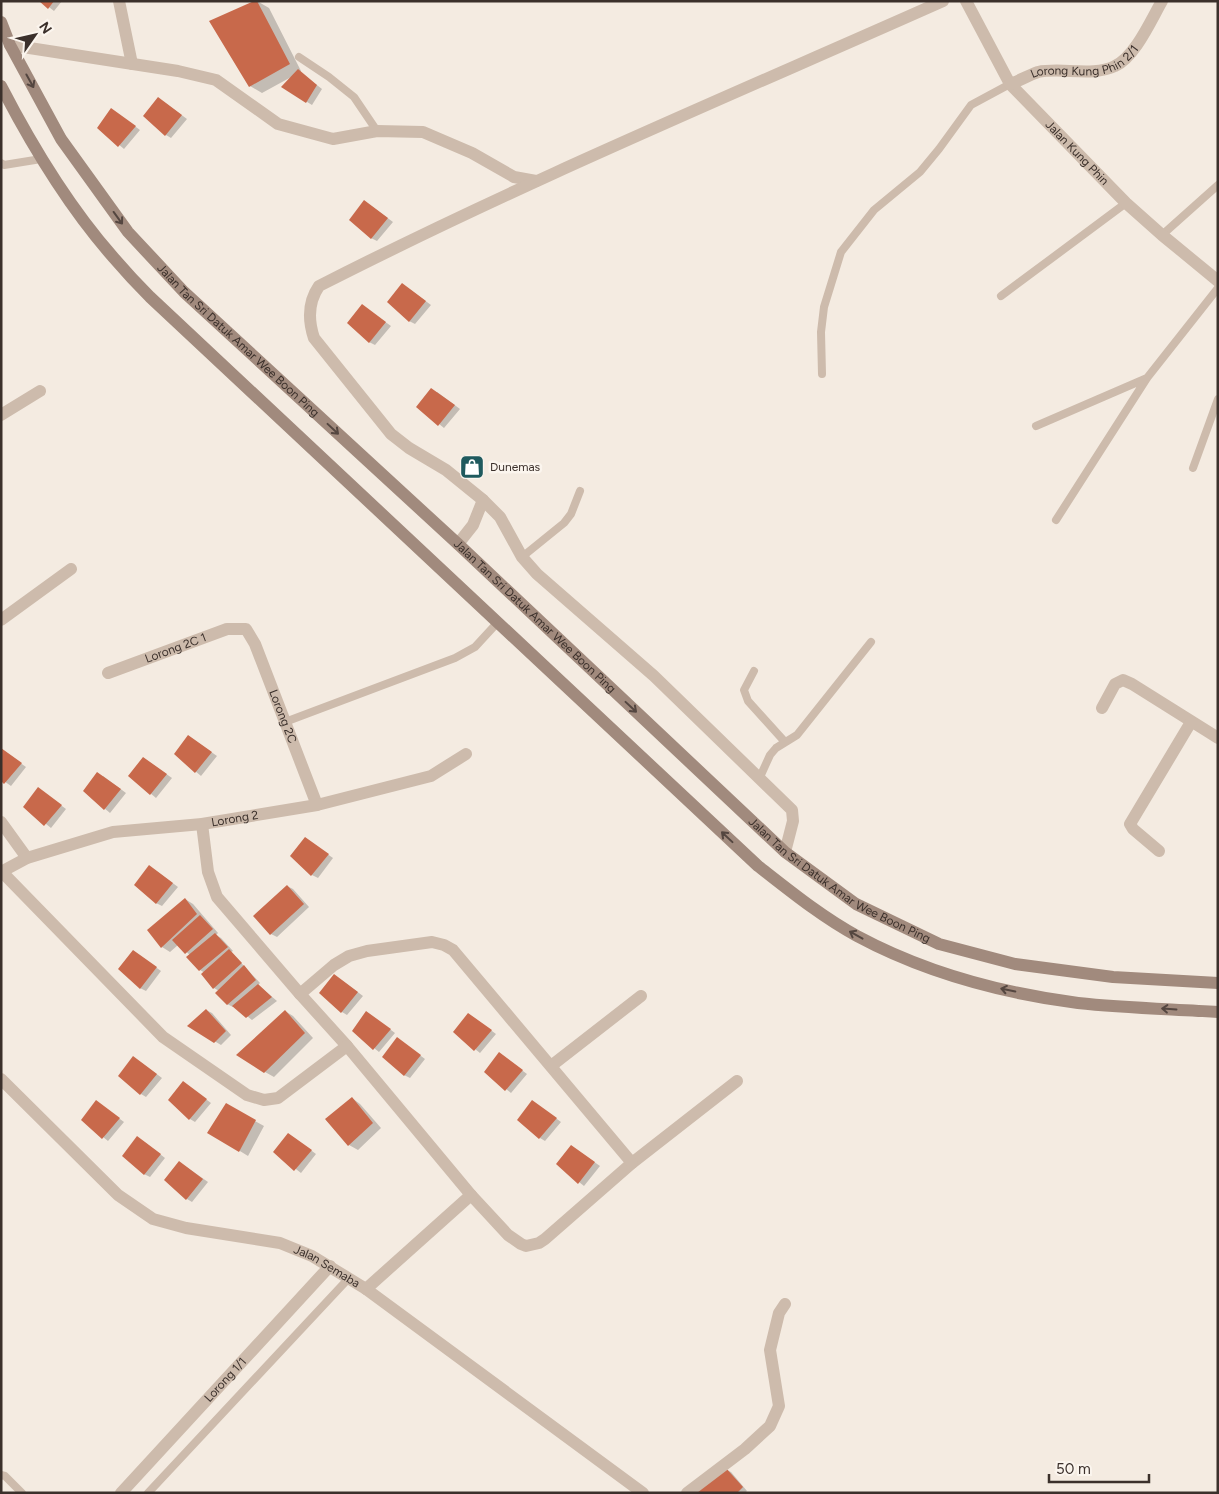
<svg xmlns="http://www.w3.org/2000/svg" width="1219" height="1494" viewBox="0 0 1219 1494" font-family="Figtree,sans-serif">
  <rect width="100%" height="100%" fill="#f4ebe1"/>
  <!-- shadow -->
  <path fill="#0003" d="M41 1H62L54 11Z
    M257 1 269 8 301 71 300 72 322 89 312 105 283 87 293 76 262 93 250 86 211 21Z
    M164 102 187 119 171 138 166 135Z
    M117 113 140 130 124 149 98 127Z
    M370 205 393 222 377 241 371 238Z
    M408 288 431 305 415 324 409 321Z
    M367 309 391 326 375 345 369 342Z
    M437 392 460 409 444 428 418 407Z
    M194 740 217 756 201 776 175 754Z
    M1 749 26 767 11 786 1 779Z
    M149 762 172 778 156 798 130 776Z
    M103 776 126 793 110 813 84 791Z
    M43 792 66 809 51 828 25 807Z
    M310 842 333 858 318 878 312 875Z
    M155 870 178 887 162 906 156 903Z
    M287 886 293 889 309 907 277 937 271 934 255 916Z
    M185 899 193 904 218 933 216 935 221 938 233 951 231 952 260 983 258 985 277 1001 252 1020 234 1006 233 1007 227 1004 219 991 214 988 205 973 200 970 188 957 190 955 178 945 170 952 162 947Z
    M139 955 161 971 146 991 140 988Z
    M340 979 363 996 347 1015 342 1012Z
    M206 1010 212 1013 231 1035 221 1045 189 1026Z
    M285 1011 293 1016 313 1038 274 1077 265 1072Z
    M372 1016 395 1033 379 1052 353 1031Z
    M473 1017 496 1034 480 1053 454 1032Z
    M402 1042 425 1059 410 1078 404 1075Z
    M504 1057 527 1074 511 1093 485 1071Z
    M139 1061 162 1078 146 1097 141 1094Z
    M188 1086 211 1103 195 1122 190 1119Z
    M352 1098 360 1104 381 1128 358 1150 349 1145 326 1120Z
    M101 1105 124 1122 108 1141 82 1120Z
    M226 1105 264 1126 248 1156 209 1132Z
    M538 1105 561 1122 545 1141 540 1138Z
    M293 1137 316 1154 301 1173 274 1152Z
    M143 1141 165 1158 150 1177 144 1174Z
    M577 1150 600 1166 584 1186 579 1182Z
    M185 1166 208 1182 192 1202 187 1199Z
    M725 1469 731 1472 747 1491 745 1493H698Z"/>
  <!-- building -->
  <path fill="#c8694b" d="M39 1H54L48 9Z
    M254 1H257L290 64 249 87 209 21Z
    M298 69 317 85 306 103 281 87Z
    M158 97 182 115 165 136 143 116Z
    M111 108 136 126 118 147 97 128Z
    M364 200 388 218 371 239 349 220Z
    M402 283 426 301 409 322 387 302Z
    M362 304 386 322 369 343 347 323Z
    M431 388 455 405 438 426 416 407Z
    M188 735 212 752 195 773 174 754Z
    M1 748 22 763 4 784 1 781Z
    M143 757 167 774 150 795 128 776Z
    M97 772 121 789 104 810 83 791Z
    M38 787 62 805 44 826 23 807Z
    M305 837 329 854 311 876 290 856Z
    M149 865 173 883 156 904 134 885Z
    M287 885 304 904 270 935 253 916Z
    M185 898 197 914 161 948 147 930Z
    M200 915 213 929 185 954 172 940Z
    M215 933 228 947 199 971 186 957Z
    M229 949 242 963 213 989 201 974Z
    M133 950 157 967 140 989 118 969Z
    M244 965 256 980 227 1005 215 993Z
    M334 974 358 992 341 1013 319 993Z
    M258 984 272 997 246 1018 232 1006Z
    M206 1009 226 1031 214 1043 187 1026Z
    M285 1010 305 1033 264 1073 236 1055Z
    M366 1011 391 1029 373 1050 352 1031Z
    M468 1013 492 1030 474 1051 453 1032Z
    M397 1037 421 1055 404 1076 382 1057Z
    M499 1052 523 1070 505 1091 484 1072Z
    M133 1056 157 1074 140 1095 118 1076Z
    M183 1081 207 1099 189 1120 168 1100Z
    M352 1097 373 1123 348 1146 325 1119Z
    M96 1100 120 1118 102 1139 81 1120Z
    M532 1100 557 1118 539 1139 517 1120Z
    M226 1103 256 1120 239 1152 207 1133Z
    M288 1133 312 1150 294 1171 273 1152Z
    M137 1136 161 1154 144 1175 122 1156Z
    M571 1145 595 1162 578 1184 556 1164Z
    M179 1161 203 1179 186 1200 164 1180Z
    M725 1467 743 1487 737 1493H696Z"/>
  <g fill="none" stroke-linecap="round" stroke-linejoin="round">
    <!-- service -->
    <path stroke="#cdbbac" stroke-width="8" d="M299 57 329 77 354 97 377 131
      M1 163 4 165 41 159
      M1162 235 1218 185
      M1001 296 1126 203
      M822 374 821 332 824 307 841 252 874 210 920 172 939 149 971 105 1010 84
      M1036 426 1147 378
      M1193 468 1218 399
      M1056 520 1147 378 1218 288
      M522 557 564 523 571 514 580 491
      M754 671 744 690 748 701 785 742
      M285 722 455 658 475 647 498 622
      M760 777 770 755 776 748 797 735 871 642
      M1 1475 5 1476 22 1493
      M148 1493 349 1278"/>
    <!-- minor -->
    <g stroke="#cdbbac" stroke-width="12">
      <path d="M119 1 132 64"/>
      <path id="s1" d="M966 1 1010 84 1126 203 1162 235 1218 281"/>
      <path d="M10 45 178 71 216 80 278 124 333 139 377 131 423 132 472 153 514 177 536 181"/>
      <path id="s2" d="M1010 84C1019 81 1029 75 1038 72 1061 67 1093 77 1115 66 1135 57 1151 20 1162 1"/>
      <path d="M1 415 40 391"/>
      <path d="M458 544 473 525 483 500"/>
      <path d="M1 620 71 569"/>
      <path id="s3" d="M108 673 227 629H246L255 644 317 805"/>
      <path d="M1102 708 1115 684 1123 680 1132 684 1218 738"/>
      <path d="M1 822 27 858"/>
      <path d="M202 824 208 872 217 897 300 994 347 1046 471 1195 508 1235 521 1244 526 1246 539 1243 545 1239 632 1163 737 1081"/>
      <path d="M1159 851 1133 829 1130 824 1191 722"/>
      <path d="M785 852 793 821 792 810 654 676 537 574 522 557 500 517 483 500 446 470 409 448 391 434 314 338C308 320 308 302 319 286 523 182 734 94 943 1"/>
      <path id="s4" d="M1 872 27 858 113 832 202 824 317 805 431 776 466 754"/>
      <path d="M2 872 163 1037 247 1095 264 1100 278 1098 347 1046"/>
      <path d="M300 994 334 965 349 956 367 951 432 942 444 945 453 950 632 1163"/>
      <path d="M551 1066 641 996"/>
      <path id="s5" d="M1 1079 118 1195 153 1219 186 1228 280 1243 312 1256 366 1289 643 1493"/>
      <path d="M366 1289 471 1195"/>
      <path id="s6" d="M121 1493 330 1266"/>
      <path d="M687 1493 745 1449 770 1426 779 1406 770 1350 779 1313 785 1304"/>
    </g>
    <!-- secondary -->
    <g stroke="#a18a7d" stroke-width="12">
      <path id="s7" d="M1 22 10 45 61 139 128 232 184 292 458 544 785 852 856 904 939 944 1015 964 1113 977 1218 983"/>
      <path d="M1 86C32 146 68 206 113 257 125 271 137 284 150 297L758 866C790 891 822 917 857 936 926 973 1001 993 1078 1003 1124 1008 1171 1009 1218 1012"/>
    </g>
  </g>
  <!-- one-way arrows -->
  <defs><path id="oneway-shaft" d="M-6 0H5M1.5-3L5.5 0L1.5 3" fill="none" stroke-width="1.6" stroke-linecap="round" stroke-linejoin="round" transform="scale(1.25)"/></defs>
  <g stroke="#544640">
    <use href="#oneway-shaft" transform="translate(30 81) rotate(61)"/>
    <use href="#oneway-shaft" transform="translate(118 218) rotate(54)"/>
    <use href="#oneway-shaft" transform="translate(333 429) rotate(43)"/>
    <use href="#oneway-shaft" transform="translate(631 707) rotate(43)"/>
    <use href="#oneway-shaft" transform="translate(727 837) rotate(-137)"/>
    <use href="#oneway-shaft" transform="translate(856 935) rotate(-151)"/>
    <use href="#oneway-shaft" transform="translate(1008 990) rotate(-168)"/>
    <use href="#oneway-shaft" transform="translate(1169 1009) rotate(-176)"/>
  </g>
  <!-- icons -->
  <defs>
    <symbol id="shop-square" viewBox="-11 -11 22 22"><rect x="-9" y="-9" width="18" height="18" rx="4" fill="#1f5a5e" stroke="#fbf5ee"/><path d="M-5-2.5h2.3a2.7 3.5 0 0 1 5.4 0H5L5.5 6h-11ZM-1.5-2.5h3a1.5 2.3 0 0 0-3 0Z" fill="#fff"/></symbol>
  </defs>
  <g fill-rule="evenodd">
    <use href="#shop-square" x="458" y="453" width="28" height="28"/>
  </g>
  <g text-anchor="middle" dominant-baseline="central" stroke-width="5" stroke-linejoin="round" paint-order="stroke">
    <!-- street labels -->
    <g font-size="12" fill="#3b302b" stroke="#fbf5ee">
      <text stroke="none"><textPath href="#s2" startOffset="80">Lorong Kung Phin 2/1</textPath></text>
      <text stroke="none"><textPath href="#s1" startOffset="190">Jalan Kung Phin</textPath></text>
      <text stroke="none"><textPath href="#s7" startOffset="401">Jalan Tan Sri Datuk Amar Wee Boon Ping</textPath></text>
      <text stroke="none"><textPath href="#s7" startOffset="806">Jalan Tan Sri Datuk Amar Wee Boon Ping</textPath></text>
      <text stroke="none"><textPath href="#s3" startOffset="72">Lorong 2C 1</textPath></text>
      <text stroke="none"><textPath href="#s3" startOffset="241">Lorong 2C</textPath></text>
      <text stroke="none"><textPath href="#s4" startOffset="242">Lorong 2</textPath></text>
      <text stroke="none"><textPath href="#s7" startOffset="1211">Jalan Tan Sri Datuk Amar Wee Boon Ping</textPath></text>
      <text stroke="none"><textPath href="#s5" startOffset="389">Jalan Semaba</textPath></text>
      <text stroke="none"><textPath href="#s6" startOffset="154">Lorong 1/1</textPath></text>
    </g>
    <!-- poi labels -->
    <g font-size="12" fill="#3b302b" stroke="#fbf5ee" text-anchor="start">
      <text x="490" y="467">Dunemas</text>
    </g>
  </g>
  <!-- border -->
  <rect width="1219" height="1494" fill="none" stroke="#3b302b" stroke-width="5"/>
  <!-- north arrow -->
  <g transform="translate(35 35) rotate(56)" stroke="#fbf5ee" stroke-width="4" paint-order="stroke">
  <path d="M0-4L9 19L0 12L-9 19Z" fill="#3b302b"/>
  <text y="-8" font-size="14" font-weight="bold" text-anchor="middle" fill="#3b302b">N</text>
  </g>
  <!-- scale -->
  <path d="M1049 1474v8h100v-8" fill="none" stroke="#3b302b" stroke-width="2.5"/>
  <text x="1056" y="1474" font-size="15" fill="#3b302b" stroke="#fbf5ee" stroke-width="4" paint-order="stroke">50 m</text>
</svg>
